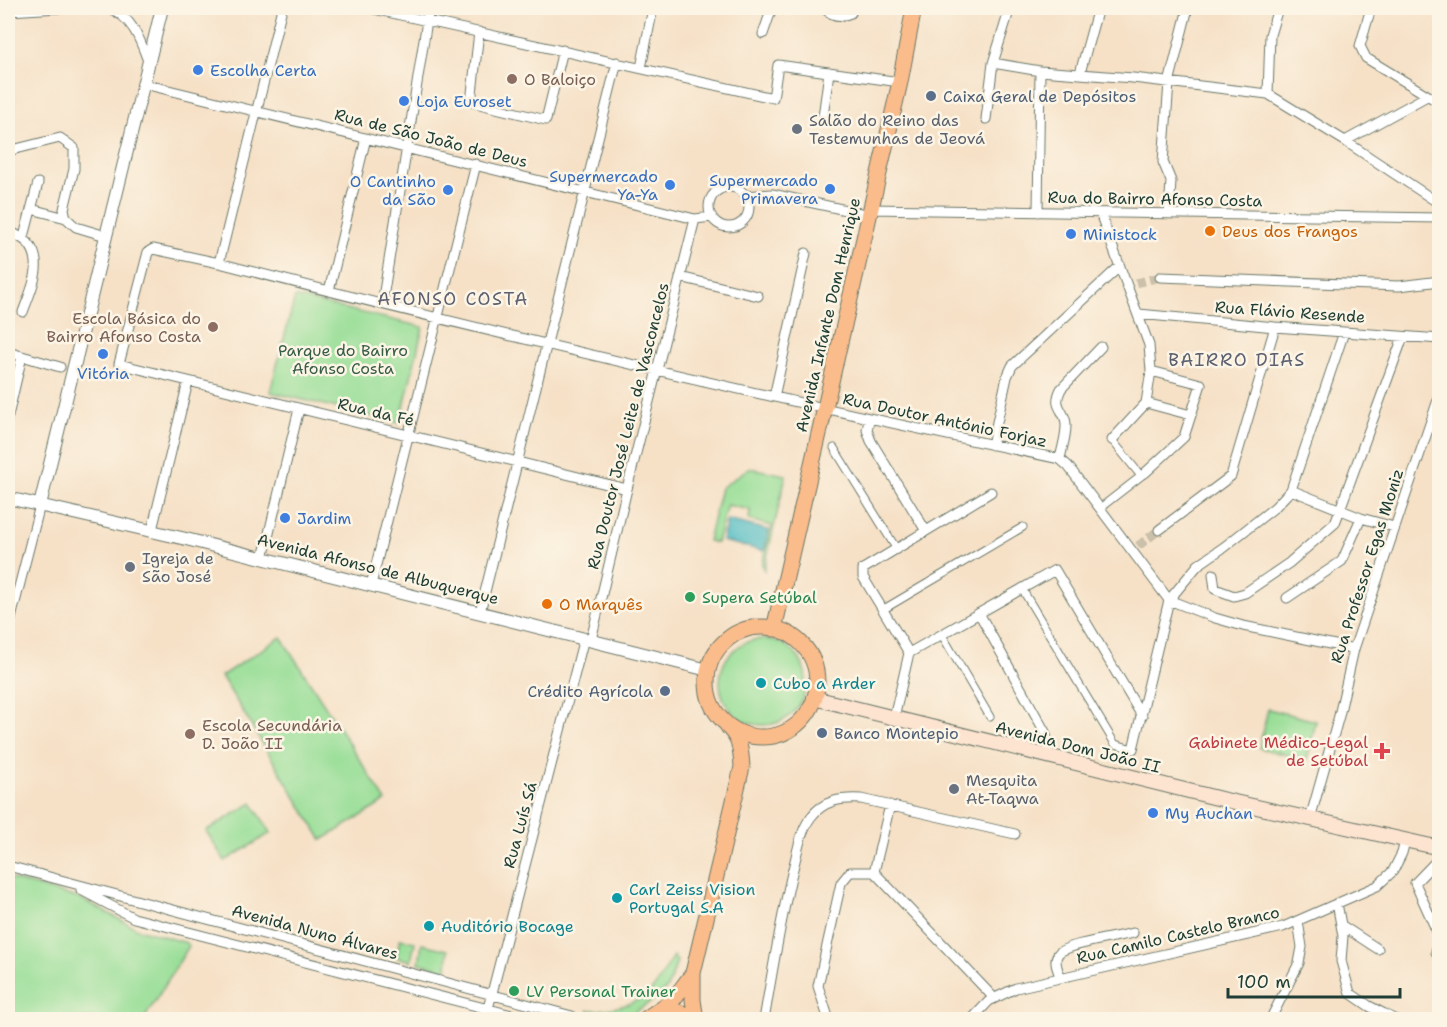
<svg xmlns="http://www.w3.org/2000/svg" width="1447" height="1027" viewBox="0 0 1447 1027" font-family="'Shantell Sans',sans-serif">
  <rect width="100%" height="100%" fill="#fcf5e5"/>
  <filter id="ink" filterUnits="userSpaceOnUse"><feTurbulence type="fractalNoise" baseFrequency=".0167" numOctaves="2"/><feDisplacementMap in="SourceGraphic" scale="12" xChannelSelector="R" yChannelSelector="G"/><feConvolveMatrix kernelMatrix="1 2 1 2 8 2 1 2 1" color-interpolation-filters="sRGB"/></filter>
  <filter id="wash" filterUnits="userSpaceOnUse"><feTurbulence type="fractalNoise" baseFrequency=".008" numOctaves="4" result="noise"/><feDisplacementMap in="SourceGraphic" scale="24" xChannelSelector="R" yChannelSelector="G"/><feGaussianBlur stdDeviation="1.35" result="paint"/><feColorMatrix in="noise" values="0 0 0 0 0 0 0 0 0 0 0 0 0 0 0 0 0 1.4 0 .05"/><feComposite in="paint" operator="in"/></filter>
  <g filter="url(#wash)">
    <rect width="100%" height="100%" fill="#f6e1c7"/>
    <!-- green -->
    <path fill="#98de97" stroke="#5c8e66" stroke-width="1.5" d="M295 297 423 327 400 423 270 392Z
      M749 468 786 475 764 570 762 565 772 526 749 520 750 510 727 505 717 543 708 541 721 488Z
      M281 637 386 801 322 840 221 676Z
      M720 682a43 43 0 1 1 86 0a43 43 0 1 1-86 0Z
      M1268 709 1316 721 1307 760 1259 748Z
      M252 803 271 833 225 861 206 831Z
      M8 878 81 899 138 929 187 943 189 946 144 1019H8Z
      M400 939 415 942 411 961 396 957Z
      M422 944 448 950 447 970 419 963Z
      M673 956 677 961C674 970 671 982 666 989 656 1001 638 1008 626 1019H586L589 1010C608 1010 633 1006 649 993 659 984 666 968 673 956Z"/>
    <!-- water -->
    <path fill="#4bbac2" stroke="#357c7b" stroke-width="1.5" d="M727 520 769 530 764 551 722 541Z"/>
  </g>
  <g filter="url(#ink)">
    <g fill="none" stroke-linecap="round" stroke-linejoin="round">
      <!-- minor-tunnel -->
      <path stroke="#cbc0aa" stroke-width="9" stroke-dasharray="9 4.5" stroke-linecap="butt" d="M1136 283 1160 277
        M1138 546 1159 530"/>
      <defs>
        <path id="pedestrian" d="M1112 440 1141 476
          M834 448 896 548
          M1100 508 1145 473
          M1022 589 1115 744 1133 749
          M884 609 1023 527
          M942 635 990 717"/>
        <path id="minor" d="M109 8C132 17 140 39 148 61
          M369 8 773 98 778 65 900 82
          M824 8C832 16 840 18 851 13V8
          M1371 8 1360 46 1366 58 1440 103
          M8 11 59 8
          M479 32 471 102 546 120 563 50
          M763 34 772 8
          M993 63 1040 71 1133 78 1268 94 1345 141 1440 204
          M641 68 653 8
          M1080 73 1098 8
          M144 84 695 219 712 217
          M1268 94 1270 35 1278 8
          M823 117 829 72
          M986 119 993 63 1010 8
          M1345 141 1427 96
          M8 151 60 138 74 148V169L64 209 66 218 76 227 106 236
          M709 207a20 20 0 1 1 40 0a20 20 0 1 1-40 0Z
          M745 196 772 194 869 215
          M31 209 66 218
          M870 209 1440 218
          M1038 212 1040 71
          M1100 213 1149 345 1151 371 1146 403 1112 440
          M1169 214 1171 181 1163 162 1169 83 1188 8
          M8 230C14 234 23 238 28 243 46 263 30 292 23 312
          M25 233 38 183
          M219 263 282 8
          M680 277 758 296
          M1160 277 1399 286 1440 281
          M329 291 366 138
          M382 304 429 8
          M1139 314 1275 327 1440 339
          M8 352 60 367
          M774 397 806 253
          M1146 403 1191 415
          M8 416 22 356
          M869 420 867 430 871 441 926 531
          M992 445 1007 377 1012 366 1120 266
          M1060 459C1062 448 1066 437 1066 426 1067 410 1051 409 1061 389L1101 347
          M1145 473 1184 437 1201 384 1151 371
          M627 489 119 364 148 252 153 249 219 263C497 335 778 400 1060 459L1068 466 1169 600
          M1291 490 1344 332
          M152 530 188 382
          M1159 530 1231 476 1275 327
          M263 558 299 409
          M1213 574 1215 589 1234 596 1245 593 1289 563 1335 523 1403 337
          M371 585 476 164
          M1287 598 1342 561 1361 518
          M1169 600 1215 618 1243 626 1354 649
          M480 612 617 62
          M979 613 1045 732 1049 744 1048 757
          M8 630 40 505
          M591 640 627 489 695 219
          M909 653 863 577V569L991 492
          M894 718 909 653 1055 570 1142 716
          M1133 749 1169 600 1198 565 1224 547 1275 507 1291 490 1361 518 1394 527
          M1310 819 1339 716 1354 649 1440 394
          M1440 857 1415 883 1439 936 1436 952 1440 956
          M8 866 572 1016 571 1020
          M874 872 890 805
          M81 890 134 918 531 1020
          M1337 903 1343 936 1341 961 1350 993 1369 1006 1396 1020
          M1341 925 1378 949
          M1061 978C1058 971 1053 961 1058 954 1065 944 1118 937 1133 933
          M827 1014 818 986 841 883 850 872H874L994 998
          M485 1020 584 638
          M764 1020C773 968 781 916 794 865 798 849 801 830 811 817 824 800 841 798 861 799L1015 834
          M971 1020 989 1001 1016 988 1283 927 1377 886 1393 871 1402 853 1405 841
          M1270 1020 1299 963 1302 947 1298 921"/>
        <path id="tertiary" d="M8 498 186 539 708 670
          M40 505 162 8"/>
        <path id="secondary" d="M814 698 1221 799 1440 848"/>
        <path id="primary" d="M707 682a55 55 0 1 1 110 0a55 55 0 1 1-110 0Z
          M774 629 900 82 914 8
          M659 1011C673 1010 683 1011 694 1020
          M644 1020 673 1000 693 973
          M696 1020 693 1000V973L742 767C741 750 740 739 728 727"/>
      </defs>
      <!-- pedestrian casing -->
      <use href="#pedestrian" stroke="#6a7667" stroke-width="9"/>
      <!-- minor casing -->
      <use href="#minor" stroke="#6a7667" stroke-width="11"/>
      <!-- tertiary casing -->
      <use href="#tertiary" stroke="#6a7667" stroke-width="14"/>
      <!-- secondary casing -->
      <use href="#secondary" stroke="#6a7667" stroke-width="16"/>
      <!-- primary casing -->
      <use href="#primary" stroke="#6a7667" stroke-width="17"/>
      <!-- pedestrian -->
      <use href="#pedestrian" stroke="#fff" stroke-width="7"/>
      <!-- minor -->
      <use href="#minor" stroke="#fff" stroke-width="9"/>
      <!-- tertiary -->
      <use href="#tertiary" stroke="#fff" stroke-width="12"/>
      <!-- secondary -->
      <use href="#secondary" stroke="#fde4d1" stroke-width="14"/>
      <!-- primary -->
      <use href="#primary" stroke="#fabc8b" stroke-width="15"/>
    </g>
  </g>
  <!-- markers -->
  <g fill="#3f7fe0" stroke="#fcf5e5" stroke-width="2">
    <circle cx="198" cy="70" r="6"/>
    <circle cx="404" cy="101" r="6"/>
    <circle cx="670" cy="185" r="6"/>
    <circle cx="830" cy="189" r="6"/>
    <circle cx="448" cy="190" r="6"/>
    <circle cx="1071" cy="234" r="6"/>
    <circle cx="103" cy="354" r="6"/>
    <circle cx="285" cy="518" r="6"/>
    <circle cx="1153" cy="813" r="6"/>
  </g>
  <g fill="#8d6e63" stroke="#fcf5e5" stroke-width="2">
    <circle cx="512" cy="79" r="6"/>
    <circle cx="213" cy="327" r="6"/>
    <circle cx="190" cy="734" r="6"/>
  </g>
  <g fill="#5c6f8a" stroke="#fcf5e5" stroke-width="2">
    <circle cx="931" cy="96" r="6"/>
    <circle cx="665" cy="691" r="6"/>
    <circle cx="822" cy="733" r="6"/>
  </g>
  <g fill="#6b7280" stroke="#fcf5e5" stroke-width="2">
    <circle cx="797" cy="129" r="6"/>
    <circle cx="130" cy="567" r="6"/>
    <circle cx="954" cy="789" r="6"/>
  </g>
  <g fill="#e8710a" stroke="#fcf5e5" stroke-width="2">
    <circle cx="1210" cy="231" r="6"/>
    <circle cx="547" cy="604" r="6"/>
  </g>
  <g fill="#2e9e5b" stroke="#fcf5e5" stroke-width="2">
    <circle cx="690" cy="597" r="6"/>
    <circle cx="514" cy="991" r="6"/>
  </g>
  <g fill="#0f9aa8" stroke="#fcf5e5" stroke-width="2">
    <circle cx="761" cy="683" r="6"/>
    <circle cx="617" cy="898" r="6"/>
    <circle cx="429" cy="926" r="6"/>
  </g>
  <path fill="#e0444e" stroke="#fcf5e5" stroke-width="2" d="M1379 742h6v6h6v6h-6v6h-6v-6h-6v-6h6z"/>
  <g text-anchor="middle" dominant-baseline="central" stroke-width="5" stroke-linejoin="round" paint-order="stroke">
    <!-- shop labels -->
    <g font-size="16" fill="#366cbe" stroke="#fcf5e5" text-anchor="start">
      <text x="210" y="70">Escolha Certa</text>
      <text x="416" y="101">Loja Euroset</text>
      <text x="658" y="176" text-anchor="end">Supermercado<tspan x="658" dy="18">Ya-Ya</tspan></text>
      <text x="818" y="180" text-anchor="end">Supermercado<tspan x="818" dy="18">Primavera</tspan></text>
      <text x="436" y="181" text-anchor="end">O Cantinho<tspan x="436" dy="18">da São</tspan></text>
      <text x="1083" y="234">Ministock</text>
      <text x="103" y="373" text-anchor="middle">Vitória</text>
      <text x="297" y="518">Jardim</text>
      <text x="1165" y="813">My Auchan</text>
    </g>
    <!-- education labels -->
    <g font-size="16" fill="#785e54" stroke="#fcf5e5" text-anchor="start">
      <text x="524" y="79">O Baloiço</text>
      <text x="201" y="318" text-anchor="end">Escola Básica do<tspan x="201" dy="18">Bairro Afonso Costa</tspan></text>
      <text x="202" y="725">Escola Secundária<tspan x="202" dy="18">D. João II</tspan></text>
    </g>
    <!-- service labels -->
    <g font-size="16" fill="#4e5e75" stroke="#fcf5e5" text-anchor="start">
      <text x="943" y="96">Caixa Geral de Depósitos</text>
      <text x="653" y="691" text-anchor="end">Crédito Agrícola</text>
      <text x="834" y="733">Banco Montepio</text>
    </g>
    <!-- worship labels -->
    <g font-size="16" fill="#5b616d" stroke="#fcf5e5" text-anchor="start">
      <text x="809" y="120">Salão do Reino das<tspan x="809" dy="18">Testemunhas de Jeová</tspan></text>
      <text x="142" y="558">Igreja de<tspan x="142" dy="18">São José</tspan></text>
      <text x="966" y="780">Mesquita<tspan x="966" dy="18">At-Taqwa</tspan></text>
    </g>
    <!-- street labels -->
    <g font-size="16" fill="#1f3d34" stroke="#fcf5e5">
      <text transform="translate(431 138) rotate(14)">Rua de São João de Deus</text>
      <text transform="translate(1155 199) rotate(1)">Rua do Bairro Afonso Costa</text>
      <text transform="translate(1290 312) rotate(4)">Rua Flávio Resende</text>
      <text transform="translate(828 315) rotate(-77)">Avenida Infante Dom Henrique</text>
      <text transform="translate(376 412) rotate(13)">Rua da Fé</text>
      <text transform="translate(945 420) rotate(12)">Rua Doutor António Forjaz</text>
      <text transform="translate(628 426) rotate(-76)">Rua Doutor José Leite de Vasconcelos</text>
      <text transform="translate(1367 566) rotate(-72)">Rua Professor Egas Moniz</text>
      <text transform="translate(378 569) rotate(14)">Avenida Afonso de Albuquerque</text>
      <text transform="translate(1078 747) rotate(14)">Avenida Dom João II</text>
      <text transform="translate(520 825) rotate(-75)">Rua Luís Sá</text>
      <text transform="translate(315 932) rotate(15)">Avenida Nuno Álvares</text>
      <text transform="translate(1178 935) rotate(-13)">Rua Camilo Castelo Branco</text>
    </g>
    <!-- food labels -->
    <g font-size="16" fill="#c56008" stroke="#fcf5e5" text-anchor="start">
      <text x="1222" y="231">Deus dos Frangos</text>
      <text x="559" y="604">O Marquês</text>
    </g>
    <!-- park labels -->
    <g font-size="16" fill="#375d48" stroke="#fcf5e5">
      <text x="343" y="350">Parque do Bairro<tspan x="343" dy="18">Afonso Costa</tspan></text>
    </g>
    <!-- leisure labels -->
    <g font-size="16" fill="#27864d" stroke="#fcf5e5" text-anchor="start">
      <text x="702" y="597">Supera Setúbal</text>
      <text x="526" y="991">LV Personal Trainer</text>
    </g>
    <!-- culture labels -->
    <g font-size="16" fill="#0d838f" stroke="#fcf5e5" text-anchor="start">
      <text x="773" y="683">Cubo a Arder</text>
      <text x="629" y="889">Carl Zeiss Vision<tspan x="629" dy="18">Portugal S.A</tspan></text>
      <text x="441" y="926">Auditório Bocage</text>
    </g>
    <!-- health labels -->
    <g font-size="16" fill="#be3a42" stroke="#fcf5e5" text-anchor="end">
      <text x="1368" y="742">Gabinete Médico-Legal<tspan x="1368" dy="18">de Setúbal</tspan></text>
    </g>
    <!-- neighbourhood labels -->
    <g font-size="18" letter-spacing="1.5" fill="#5d6070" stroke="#fcf5e5">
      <text x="453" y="299">AFONSO COSTA</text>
      <text x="1237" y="360">BAIRRO DIAS</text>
    </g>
  </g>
  <!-- margin -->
  <rect width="1447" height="1027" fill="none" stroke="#fcf5e5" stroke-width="30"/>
  <!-- scale -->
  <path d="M1228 988v9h172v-9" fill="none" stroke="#1f3d34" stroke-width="3"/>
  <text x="1237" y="988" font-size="18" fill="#1f3d34" stroke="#fcf5e5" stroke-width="4.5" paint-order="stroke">100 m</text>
</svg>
